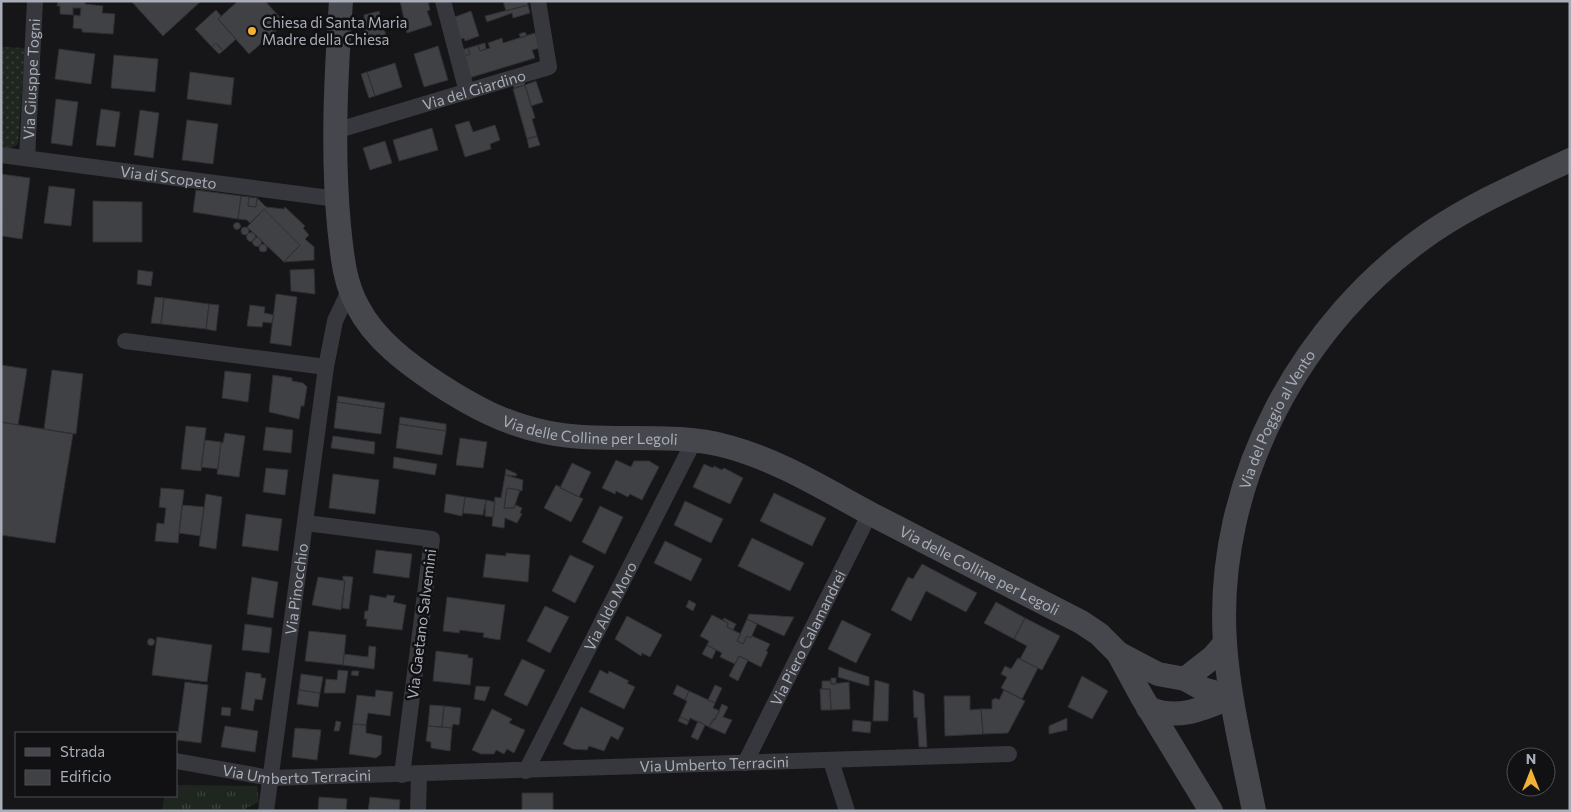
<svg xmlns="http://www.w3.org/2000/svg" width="1571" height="812" viewBox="0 0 1571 812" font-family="Commissioner,sans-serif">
  <defs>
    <pattern id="grass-dots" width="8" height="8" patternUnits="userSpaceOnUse" patternTransform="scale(1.25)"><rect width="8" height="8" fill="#1e261f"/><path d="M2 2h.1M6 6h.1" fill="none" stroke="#3c433d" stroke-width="1.8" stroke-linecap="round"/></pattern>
    <pattern id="park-tufts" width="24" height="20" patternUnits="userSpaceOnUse" patternTransform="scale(1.25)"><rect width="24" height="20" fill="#1e261f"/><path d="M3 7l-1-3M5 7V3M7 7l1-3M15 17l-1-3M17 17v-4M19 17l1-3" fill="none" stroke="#3c433d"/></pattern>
  </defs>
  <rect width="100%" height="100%" fill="#161618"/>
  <!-- grass -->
  <path fill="url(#grass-dots)" d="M1 47 25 48 18 144 11 148 1 147Z"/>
  <!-- park -->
  <path fill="url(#park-tufts)" d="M176 785 257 786 259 802 246 808 245 811H162L164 796H176Z"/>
  <!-- building -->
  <path fill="#404145" stroke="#303034" d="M58 1H85V4L103 6 102 13 115 14 113 34 82 32V29L73 28 74 15 80 16 81 8H73V15L60 14V6H57Z
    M131 1H201L163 36Z
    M238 1H265L285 23 249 54 218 19Z
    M400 1H428L430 10 427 11 432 25 407 33Z
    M503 1H527L528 5 506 11Z
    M528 5 530 13 513 18 512 13 487 22 485 16Z
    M216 10 221 16 218 19 236 39 223 51 216 43 212 47 195 29Z
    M379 11 387 39 368 45 364 32V15Z
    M471 11 479 36 465 41 464 38 459 40 452 18Z
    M525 32 527 36 521 38 519 34Z
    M535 33 540 48 532 50 535 58 469 78 464 56 470 54 468 48 478 45 480 51 490 48 488 43 502 38 503 43Z
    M216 43 223 51 219 54 212 47Z
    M485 43 486 49 480 51 478 45Z
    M438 46 448 80 424 87 414 54Z
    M468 48 470 54 464 56 462 50Z
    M59 49 95 54 91 84 55 79Z
    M114 55 158 59 155 92 111 88Z
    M395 63 402 87 375 96 367 72Z
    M190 72 234 78 231 105 187 99Z
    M367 72 375 96 369 98 361 74Z
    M523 79 525 85 514 88 513 83Z
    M536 81 543 102 531 106 525 85Z
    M525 85 535 118 532 119 537 136 527 139 513 89Z
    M56 99 78 102 72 146 51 143Z
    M101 109 120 112 115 147 96 145Z
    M140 110 159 113 153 158 134 155Z
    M187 120 218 124 213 164 182 160Z
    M469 121 473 132 495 125 500 140 490 144 491 149 465 157 455 125Z
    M432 128 438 150 399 161 393 140Z
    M537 136 540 145 529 148 527 139Z
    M385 141 392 163 370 170 363 148Z
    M1 174 30 178 22 239 2 236Z
    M49 186 75 189 71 226 44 223Z
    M196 190 241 196 238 219 193 212Z
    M241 196 249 197 248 206 256 207 257 198 266 207 284 209 285 207 305 226 303 228 309 235 305 239 314 247V260L284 262 300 245 264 209 250 223 247 220 238 219Z
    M249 197 257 198 256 207 248 206Z
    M93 201 142 202V242H93Z
    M264 209 300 245 284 262 247 227Z
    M233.5 226a3.5 3.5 0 1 1 7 0a3.5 3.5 0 1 1-7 0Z
    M241 231a4 4 0 1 1 8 0a4 4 0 1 1-8 0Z
    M246.5 237a4.5 4.5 0 1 1 9 0a4.5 4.5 0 1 1-9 0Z
    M252.5 242a4.5 4.5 0 1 1 9 0a4.5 4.5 0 1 1-9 0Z
    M259 248a4 4 0 1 1 8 0a4 4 0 1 1-8 0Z
    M314 269 315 294 291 291 290 270Z
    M138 270 153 272 151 286 137 284Z
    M276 294 297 297 291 346 270 343Z
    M155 297 164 298 161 324 151 323Z
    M164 298 209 304 206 329 161 324Z
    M209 304 219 305 216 331 206 329Z
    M250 305 265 307 264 313 274 315 272 323 263 322 262 327 247 326Z
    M1 365 27 369 18 425 1 422Z
    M52 370 83 374 76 434 44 429Z
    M225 371 251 374 248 402 222 398Z
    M273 375 292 378V381L303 383 307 387 304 406H301L299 419 269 412Z
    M338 396 385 403 384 409 337 402Z
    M337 402 384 409 381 434 334 428Z
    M400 417 446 424V431L399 424Z
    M1 422 73 434 55 543 1 535Z
    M399 424 446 431 442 455 396 448Z
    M186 426 206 428 201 471 181 469Z
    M266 427 293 430 291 453 263 450Z
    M225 433 245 436 239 477 217 474 221 442 223 443Z
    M333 436 375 442 374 454 331 448Z
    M460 438 487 442 483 468 456 465Z
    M205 440 221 442 218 469 201 467Z
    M394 457 437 464 435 475 393 468Z
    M616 460 631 467 634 461H649L659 467 642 500 630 494 628 497 616 491 615 494 602 488Z
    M572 463 591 472 579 497 560 488Z
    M704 464 713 468 714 466 722 470 724 468 743 478 730 504 693 487Z
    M266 468 288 470 285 495 263 492Z
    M506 469 517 474 516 476 505 475Z
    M333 474 379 480 375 514 329 508Z
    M505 475 523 480 522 491 507 488 504 508H514L516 505 522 508 520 513 522 514 517 523 505 518 504 528 492 526 495 497 501 498Z
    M556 485 583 499 571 522 544 508Z
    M161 488 184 490 178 543 155 541 157 523 164 524 166 508 159 507Z
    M507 488 520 490 514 508H504Z
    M774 493 826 518 812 546 760 521Z
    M206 494 222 497 216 549 199 546Z
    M446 494 465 497 462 516 444 512Z
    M465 497 486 500 483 515 463 513Z
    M486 500 495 502 493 517 485 516Z
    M685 501 723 519 711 543 674 525Z
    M182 505 204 507 200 536 179 533Z
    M600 506 623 517 605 554 582 542Z
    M246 514 282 519 278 551 242 546Z
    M752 538 804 563 790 591 738 566Z
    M665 541 702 559 691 581 654 563Z
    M376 550 412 554 409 578 373 573Z
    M506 553 530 555 528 582 483 577 486 554 506 556Z
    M570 555 594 566 575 603 552 591Z
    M922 564 977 593 966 612 926 591 911 621 891 610 908 577 913 579Z
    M343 576 353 577 349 609 342 608 345 581H343Z
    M252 577 278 582 273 618 247 614Z
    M318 577 345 581 341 610 312 605Z
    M370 595 386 598 387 595 395 596 393 602 406 605 402 630 366 626 367 619H364L365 611H368Z
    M447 597 505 605 500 640 483 637 484 633 460 630 459 633 443 631Z
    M689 600 696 604 693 611 686 607Z
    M996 602 1025 618 1014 639 984 623Z
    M545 606 569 617 550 653 527 641Z
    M749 614 794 617 784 636 747 619Z
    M712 615 728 623 727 627 741 634 737 641 743 644 747 636 751 638 752 636 770 644 766 651 768 652 761 667 739 656 735 664 720 657 722 653 707 645 709 641 700 636Z
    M627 616 662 635 650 657 642 653 641 656 615 639Z
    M724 618 736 624 733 630 727 627 728 623 723 620Z
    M1025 618 1060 636 1042 670 1020 659 1027 646 1014 639Z
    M747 619 757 624 751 638 747 636 743 644 737 641Z
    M842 620 871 634 856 663 828 649Z
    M245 624 272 628 269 653 242 650Z
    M309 631 346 635 343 665 305 661Z
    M157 637 212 645 207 682 152 675Z
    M147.5 642a3.5 3.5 0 1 1 7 0a3.5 3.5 0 1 1-7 0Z
    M707 645 716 650 712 659 702 654Z
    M369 646 376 647 374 669 343 665 344 654 368 657Z
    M436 651 468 655V658H473L470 685 433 681Z
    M739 656 748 660 738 681 729 676Z
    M1018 658 1038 668 1022 699 1001 688 1007 677 1001 674 1005 666 1011 669Z
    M522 659 545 670 527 706 504 695Z
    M839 667 869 677V686L838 677Z
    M338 670 348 671 345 693H324L326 679 337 680Z
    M600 670 608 674 609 671 629 681 627 683 635 687 624 709 589 692Z
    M352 671H359L358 676 351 675Z
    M246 672 261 674V678H266L262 700 255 699 253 711 241 709Z
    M301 674 323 677 320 693 299 690Z
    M1082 676 1108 691 1092 719 1068 707Z
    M831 678H836V684H831Z
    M875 680 889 684 888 721H873Z
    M822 681H831V684L849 682 850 709 831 710 830 689H822Z
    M185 682 208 685 201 743 177 740Z
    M677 685 689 691 685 700 673 694Z
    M715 685 722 688 715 703 708 700Z
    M476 686 490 687 485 701 474 699Z
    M820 689H830L831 710H821Z
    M299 690 320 693 318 707 297 704Z
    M376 690 393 692 390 716 368 713 366 725 353 724 357 695 375 697Z
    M913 690 924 694 927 747H919L917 717 914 718Z
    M1004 690 1025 701 1008 733 983 734 981 709H992V700L996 698 999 700Z
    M689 691 715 703 713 708 720 711 709 727 690 718 689 721 680 717 687 701 685 700Z
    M944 696H970V710L981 709 983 734 945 736Z
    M722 704 728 707 723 717 732 720 725 734 709 727 713 719 715 720Z
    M430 705 444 706 442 727 428 726Z
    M444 706 461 708 459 725 453 724 452 728 442 727Z
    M222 707 231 708 230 716 221 715Z
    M581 707 624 728 618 740 611 736 604 751 589 746 587 750 573 749 563 744Z
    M492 709 512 719 509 723 525 730 514 753 507 749 504 754 496 750 494 754H481L472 750Z
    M680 717 689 721 687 725 678 721Z
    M1067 718V730L1049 734V726Z
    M853 720 871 722 870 733 852 731Z
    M336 721 341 722 339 731H334Z
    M698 721 705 725 698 740 691 737Z
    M353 724 366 725V733L382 736 381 754 376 758 349 754Z
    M225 726 258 731 255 752 221 747Z
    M428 726 452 728 450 751 431 748V742L426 741Z
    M295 728 321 730 317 760 292 757Z
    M522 793H553V811H522Z
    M319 797 347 799 346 811H318Z
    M370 797 400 800 399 811H368Z"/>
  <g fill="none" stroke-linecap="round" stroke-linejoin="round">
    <!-- street -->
    <g stroke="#37383d" stroke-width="16">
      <path d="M443 1 467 92"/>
      <path id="s1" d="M335 131 549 67 538 1"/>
      <path id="s2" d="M1 155 337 199"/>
      <path id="s3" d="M27 158 35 1"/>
      <path d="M125 341 326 367"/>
      <path d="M306 523 432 539 402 775"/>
      <path id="s4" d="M176 761 270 778 1009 754"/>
      <path d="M831 761 847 811"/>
      <path id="s5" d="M745 763 870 513"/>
      <path id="s6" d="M526 771 694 441"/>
      <path id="s7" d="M266 811 326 367 335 321 350 289"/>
      <path d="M418 811 419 775"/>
    </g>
    <!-- secondary -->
    <g stroke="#45474d" stroke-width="24">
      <path id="s8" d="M341 1C336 76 332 151 339 226 342 254 344 282 358 307 375 340 408 364 438 384 472 406 505 424 545 432 605 445 669 430 729 447 780 461 824 489 871 514 940 550 1011 586 1081 622L1099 634 1118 653 1142 697 1211 811"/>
      <path d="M1118 653 1158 674 1185 679 1203 689 1231 697"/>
      <path d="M1185 679 1213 657 1225 643"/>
      <path d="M1148 708C1177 721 1203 709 1231 697"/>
      <path id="s9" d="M1254 811C1243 755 1229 700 1225 643 1214 482 1301 321 1433 231 1476 202 1523 182 1570 160"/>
    </g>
  </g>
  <!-- markers -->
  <circle fill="#f2b134" stroke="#111113" stroke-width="2" cx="252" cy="31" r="5"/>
  <g text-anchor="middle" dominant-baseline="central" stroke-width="5" stroke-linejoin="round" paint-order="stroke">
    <!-- poi labels -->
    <g font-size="15" fill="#a8adb8" stroke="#111113" text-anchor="start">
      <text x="262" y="22">Chiesa di Santa Maria<tspan x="262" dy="17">Madre della Chiesa</tspan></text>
    </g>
    <!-- street labels -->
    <g font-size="15" fill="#a8adb8" stroke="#111113">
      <text stroke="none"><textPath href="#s3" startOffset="79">Via Giusppe Togni</textPath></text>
      <text stroke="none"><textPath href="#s1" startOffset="145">Via del Giardino</textPath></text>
      <text stroke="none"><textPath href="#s2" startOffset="169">Via di Scopeto</textPath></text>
      <text stroke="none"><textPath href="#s9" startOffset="404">Via del Poggio al Vento</textPath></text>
      <text stroke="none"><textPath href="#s8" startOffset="584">Via delle Colline per Legoli</textPath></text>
      <text stroke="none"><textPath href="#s8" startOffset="1004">Via delle Colline per Legoli</textPath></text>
      <text stroke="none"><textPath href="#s7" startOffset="224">Via Pinocchio</textPath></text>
      <text stroke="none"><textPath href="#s6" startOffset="185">Via Aldo Moro</textPath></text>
      <text transform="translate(421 624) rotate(-83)">Via Gaetano Salvemini</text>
      <text stroke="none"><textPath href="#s5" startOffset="140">Via Piero Calamandrei</textPath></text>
      <text stroke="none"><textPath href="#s4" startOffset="540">Via Umberto Terracini</textPath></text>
      <text stroke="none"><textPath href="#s4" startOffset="122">Via Umberto Terracini</textPath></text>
    </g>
  </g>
  <!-- border -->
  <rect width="1571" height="812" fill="none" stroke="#a8adb8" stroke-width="5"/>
  <!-- legend -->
  <rect x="15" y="732" width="162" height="65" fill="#111113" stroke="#4d4f55"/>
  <rect x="25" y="748" width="25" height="8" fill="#45474d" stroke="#4d4f55"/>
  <text x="60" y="757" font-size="15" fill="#a8adb8">Strada</text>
  <rect x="25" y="770" width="25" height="15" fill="#404145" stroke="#4d4f55"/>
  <text x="60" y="782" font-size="15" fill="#a8adb8">Edificio</text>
  <!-- north arrow -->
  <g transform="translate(1531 772)"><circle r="24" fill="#111113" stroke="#4d4f55"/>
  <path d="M0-4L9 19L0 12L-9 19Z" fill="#f2b134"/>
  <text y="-8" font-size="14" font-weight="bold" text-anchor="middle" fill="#a8adb8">N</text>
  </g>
</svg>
